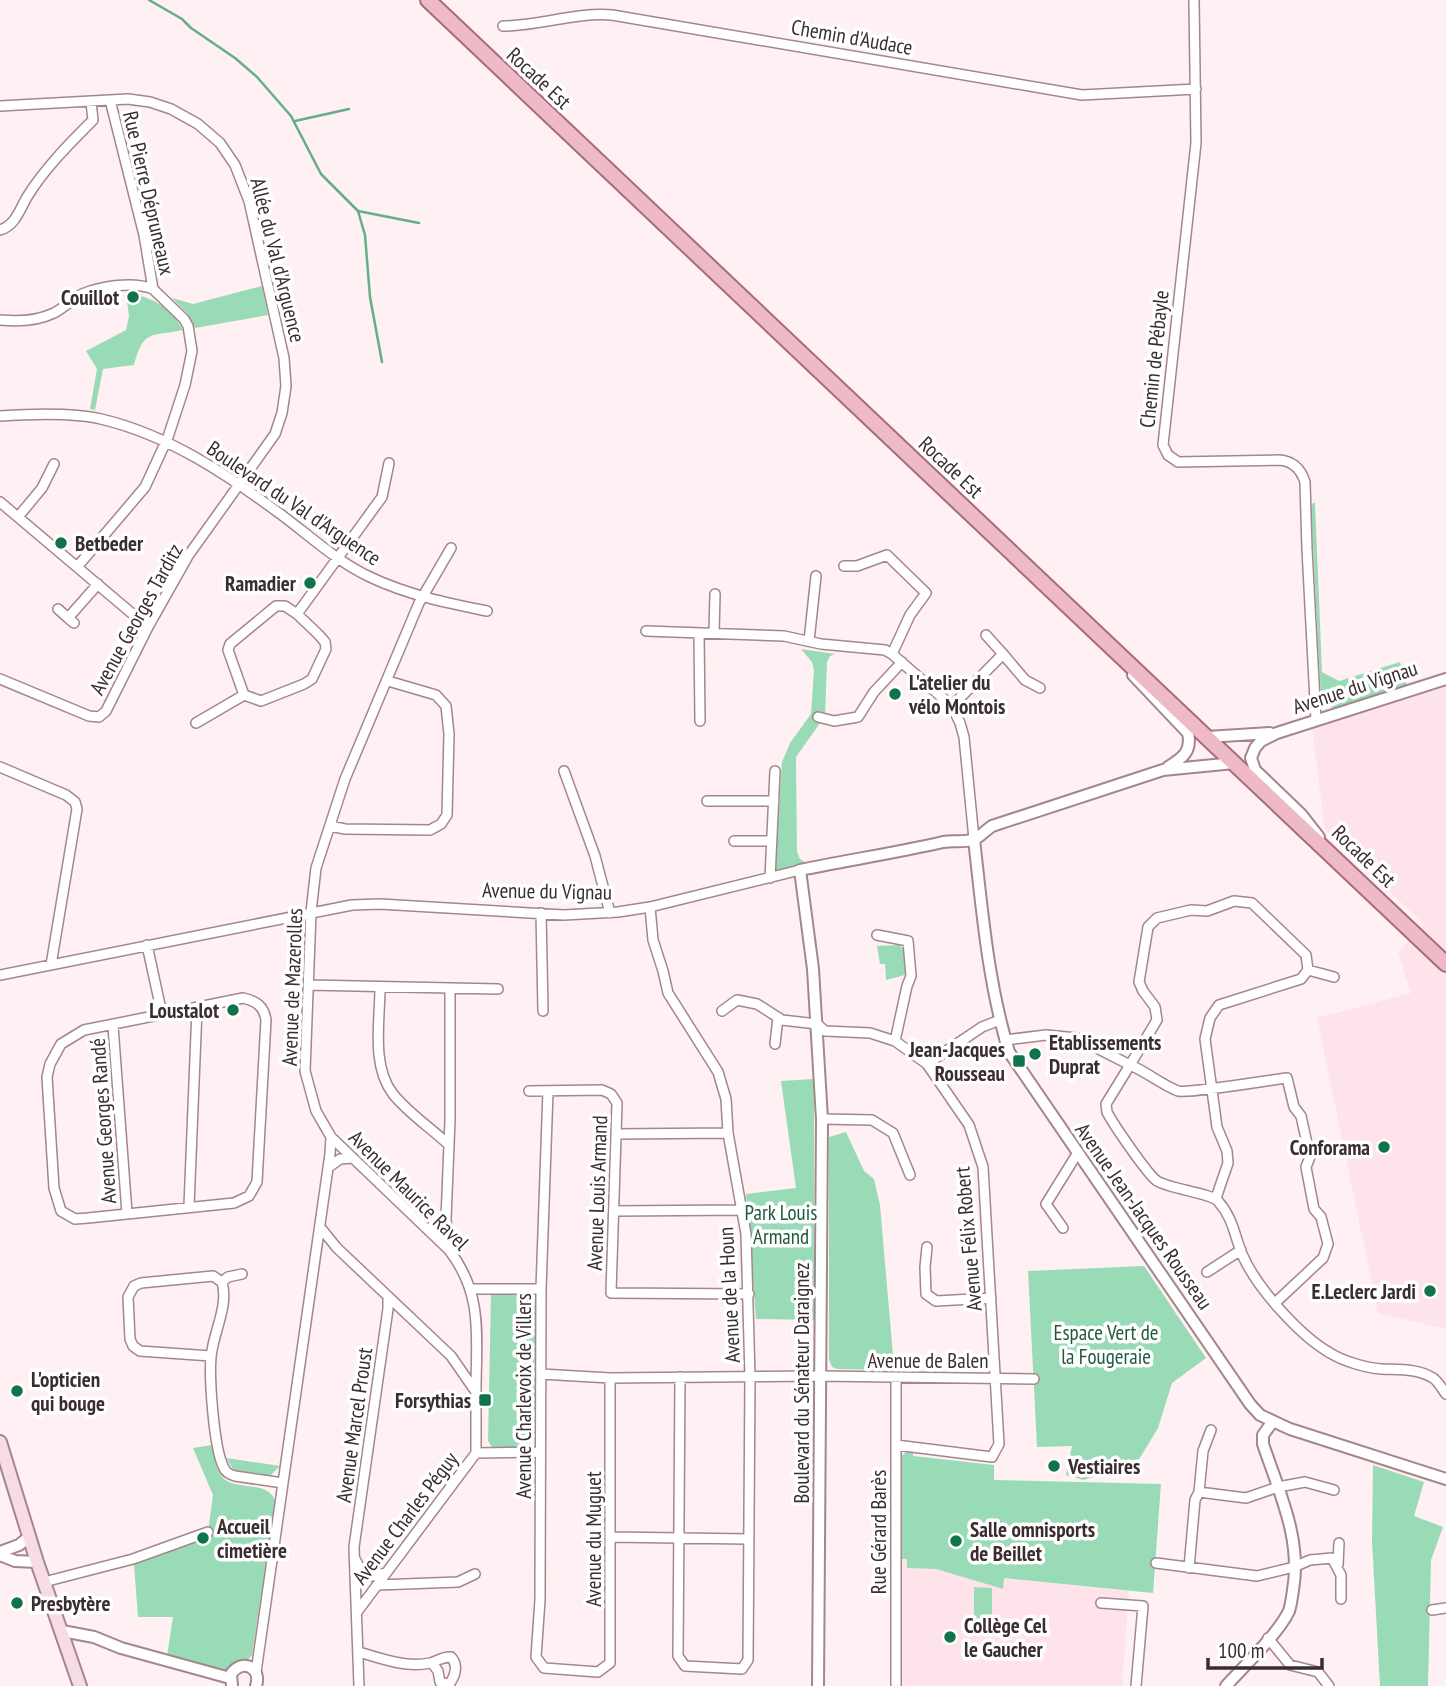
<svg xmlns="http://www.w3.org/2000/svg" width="1446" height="1686" viewBox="0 0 1446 1686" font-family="'PT Sans Narrow',sans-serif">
  <rect width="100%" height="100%" fill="#fef0f3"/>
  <!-- built -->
  <path fill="#fee4ea" d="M1446 686V1329L1378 1313 1317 1018 1411 993 1398 953 1424 924 1328 833 1324 824 1312 728Z
    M901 1559H907V1568L936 1569 1002 1589 1003 1578 1129 1591 1122 1686H901Z"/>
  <!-- green -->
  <path fill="#9adbb7" d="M262 286 268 315 195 328 187 313 172 298 193 304Z
    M126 292C151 297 170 306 183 330 150 337 144 329 134 365L103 369 95 410 90 409 97 369 86 351 126 330 129 316Z
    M1313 503H1315L1322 672 1339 681 1400 662 1407 685 1333 708 1321 698 1311 507Z
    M801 649 835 654 830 656 827 662 825 716 796 757 797 852 800 859 806 863 775 872 782 762 790 743 811 714 814 670 812 662Z
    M899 945C908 952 910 965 905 975L886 980 885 964H880L877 946Z
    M814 1079V1320L756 1319 746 1194 796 1188 781 1081Z
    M846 1132 864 1171 874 1179 880 1205 894 1367 890 1370 837 1369 832 1367 829 1359V1137Z
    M1144 1266 1206 1358 1172 1383 1158 1428 1135 1466 1083 1480 1066 1475 1072 1446 1037 1447 1028 1271Z
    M522 1292 532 1295 535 1303V1433L530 1444 522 1447H492L488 1441 491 1293Z
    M212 1445C214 1456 215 1468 222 1477 235 1492 268 1479 275 1501L252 1655 248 1660 228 1667 227 1671 167 1656 173 1617H138L134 1564 199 1541 198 1536 208 1532 213 1495 193 1448Z
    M908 1451H913V1456L994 1465V1480L1161 1484 1153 1593 1004 1578 1003 1589 936 1569 907 1568V1559H901V1456Z
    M227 1458 280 1466 270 1476C253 1478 232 1476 227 1458Z
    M1373 1465 1424 1482 1414 1516 1443 1527 1431 1560 1428 1686H1380L1372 1541Z
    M974 1587 992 1588V1626H974Z"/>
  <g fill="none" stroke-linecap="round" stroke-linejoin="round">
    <!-- stream -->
    <path stroke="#64af87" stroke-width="2.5" d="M149 0 182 19 191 28 235 58 257 77 291 116 321 174 358 211 365 235 370 297 382 362
      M295 121 349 109
      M358 211 419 223"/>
    <defs>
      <path id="minor" d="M1194 0 1196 143 1163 445 1168 455 1178 462 1279 460C1293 461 1301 469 1305 482L1307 549 1316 720
        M503 26C539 26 575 12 612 15L1082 95 1196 89
        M0 106 128 99 150 102 171 109 198 124 220 143 235 165 249 201 284 358 286 386 282 413 275 434 188 556 148 627 106 711 99 717 89 716 0 679
        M0 230C15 226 20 209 27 197 45 168 69 144 93 120L91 102
        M0 320C19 322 37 321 54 313 64 308 72 299 82 294 102 286 133 281 153 289
        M0 416C30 414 71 412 101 419 169 435 228 475 283 516 311 537 338 562 370 577 408 595 447 603 487 611
        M0 502 148 627
        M18 517 42 488 54 464
        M844 566H857L887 555 926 593 910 615 892 654
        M77 567 145 487 168 437 185 385 192 351 188 326 184 319 153 289 144 235 110 100
        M276 606H285L297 614 319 635 325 642 326 649 312 679 304 684 261 701 244 695 228 650 230 644Z
        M58 609 68 618
        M297 614 382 497 389 463
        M74 623 68 618 98 584
        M646 631 784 636 821 644 885 650 892 654 952 706 960 723 964 737 974 839
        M699 633 700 721
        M714 633 715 594
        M809 641 816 576
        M1003 654 1025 680 1040 688
        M952 706 1003 654 986 635
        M818 717 834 721 858 717 874 692 902 662
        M196 723 244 695
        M0 767 66 795 75 802 77 809 51 965
        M564 771 595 856 610 913
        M707 801H774
        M330 826 345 829 430 830 441 824 447 815 449 734 446 706 436 695 388 681
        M734 841H771
        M770 878 775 771
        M650 907 653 940 663 971 668 993 718 1072 726 1099 728 1133 746 1234 750 1377 748 1660 742 1669 685 1666 678 1656 680 1377
        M541 913 543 1011
        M877 935 908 941 911 976 907 986 895 1041
        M147 945 162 1014
        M1308 970 1334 977
        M0 975 352 905 380 904 564 915 618 912 650 907 800 870
        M308 985 498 989
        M380 988C380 1020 371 1066 393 1094 407 1112 432 1129 449 1145
        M243 998C256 1001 264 1006 266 1020L257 1182 249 1196 234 1203 88 1218 75 1219 61 1211 54 1188 47 1077 50 1064 61 1044 84 1030Z
        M722 1011 737 1000 757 1004 782 1020 817 1024 825 1031 870 1033 895 1041 927 1064 969 1125 983 1167 999 1444 992 1457 896 1445
        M113 1026 127 1213
        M1005 1040 1046 1035 1077 1038 1130 1065 1106 1104 1107 1112C1113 1124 1148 1175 1157 1181 1170 1189 1210 1193 1218 1201 1233 1218 1234 1234 1242 1254 1256 1287 1299 1335 1330 1353 1343 1361 1366 1368 1381 1369 1398 1370 1417 1368 1433 1378 1438 1381 1442 1389 1446 1394
        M775 1044 778 1017
        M927 1064 982 1027 1000 1020
        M529 1091 602 1090 611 1094 617 1103 611 1293 749 1294
        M548 1091 541 1289 540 1600 536 1657 544 1668 598 1672 610 1663V1378
        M822 1119 872 1120 893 1133 910 1175
        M616 1134 728 1133
        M331 1137 449 1250C484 1295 476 1338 476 1391
        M329 1167 340 1159 353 1158
        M1216 1198 1228 1163 1227 1151 1217 1127 1205 1039 1210 1018 1219 1005 1301 979 1308 970 1306 955 1252 903 1234 901 1207 911 1191 910 1157 918 1148 927 1139 982 1143 991 1155 1007 1157 1020 1130 1065C1147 1072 1162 1085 1178 1091 1187 1094 1270 1080 1287 1078L1294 1107 1301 1116 1310 1157 1306 1167 1314 1209 1321 1217 1328 1244 1323 1258 1275 1303
        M189 1206 197 1009
        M614 1211 742 1210
        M320 1227 337 1248 451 1356 476 1392V1453L357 1612
        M1063 1228 1046 1204 1077 1154
        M927 1247 925 1267 926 1294 936 1301 991 1298
        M449 1250 446 1219 450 1120V989
        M1207 1272 1241 1250
        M222 1282 228 1277 242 1274
        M472 1289H541
        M211 1356 140 1351 133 1346 130 1339 128 1297 134 1286 141 1283 213 1276 222 1282C229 1306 213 1333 211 1357 209 1379 214 1447 223 1466 225 1472 229 1474 235 1476L283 1483
        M541 1374 610 1378 821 1376 1034 1379
        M1211 1430 1203 1451 1199 1492 1246 1498 1278 1487 1305 1482 1334 1490
        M476 1453 540 1452
        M611 1537 748 1539
        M355 1559 361 1570 372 1576 386 1573
        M1156 1563 1257 1576 1294 1567 1310 1560 1332 1558 1341 1575V1599
        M1338 1565 1339 1543
        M1189 1568 1195 1500 1199 1492
        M44 1582 133 1559 208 1532
        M378 1585 458 1582 475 1574
        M1101 1603 1143 1606 1136 1686
        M1432 1610 1446 1608
        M1268 1638 1290 1665 1318 1672 1329 1686
        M359 1652C382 1659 406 1668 430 1663 438 1661 443 1656 451 1657 458 1664 456 1675 450 1683L446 1684 440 1682 438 1671 432 1663
        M256 1672 330 1154 331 1137 316 1111 305 1071 311 912 316 868 345 779 419 603 451 548
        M359 1686 354 1547 388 1309V1297
        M896 1686V1379"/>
      <path id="tertiary" d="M1133 675 1188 733C1192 751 1183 758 1168 767
        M1207 737 1270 733
        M1319 837 1301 814 1255 770 1251 758 1255 748 1261 741 1277 733 1446 679
        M974 839C982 910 988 983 1009 1052L1250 1404 1260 1415 1290 1429 1446 1479
        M0 1552 19 1545 29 1537
        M0 1555 15 1561 37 1562
        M62 1631 94 1637 121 1648 230 1678
        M232 1686 231 1674C242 1658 262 1667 256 1686
        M818 1686 822 1119 813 969 800 870C848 860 896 853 943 842 954 840 965 843 975 839 981 836 986 830 992 826L1163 770 1234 763
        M1226 1686C1244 1666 1278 1634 1289 1611 1291 1605 1292 1597 1293 1590 1302 1539 1279 1492 1263 1444V1435L1273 1421"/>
      <path id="secondary" d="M0 1442 37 1562 80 1686"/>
      <path id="primary" d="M428 0 1446 964"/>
    </defs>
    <!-- minor casing -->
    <use href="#minor" stroke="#a4868d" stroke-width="12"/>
    <!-- tertiary casing -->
    <use href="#tertiary" stroke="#a4868d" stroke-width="14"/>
    <!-- secondary casing -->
    <use href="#secondary" stroke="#a4868d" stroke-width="16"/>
    <!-- primary casing -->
    <use href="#primary" stroke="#a86b7b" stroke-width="18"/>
    <!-- minor -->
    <use href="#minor" stroke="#fff" stroke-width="9"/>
    <!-- tertiary -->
    <use href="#tertiary" stroke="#fff" stroke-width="10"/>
    <!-- secondary -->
    <use href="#secondary" stroke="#f7dce4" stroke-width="12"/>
    <!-- primary -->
    <use href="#primary" stroke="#eebac8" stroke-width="14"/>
  </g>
  <!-- markers -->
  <g fill="#10744b" stroke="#fff" stroke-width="2.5">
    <circle cx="133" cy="297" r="7"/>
    <circle cx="61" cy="543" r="7"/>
    <circle cx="310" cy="583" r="7"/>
    <circle cx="895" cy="694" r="7"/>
    <circle cx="233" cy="1010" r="7"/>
    <circle cx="1035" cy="1054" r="7"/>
    <rect x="1012" y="1054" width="14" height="14" rx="3.5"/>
    <circle cx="1384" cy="1147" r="7"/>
    <circle cx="1430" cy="1291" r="7"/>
    <circle cx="17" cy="1391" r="7"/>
    <rect x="478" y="1393" width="14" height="14" rx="3.5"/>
    <circle cx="1054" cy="1466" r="7"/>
    <circle cx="203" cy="1538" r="7"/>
    <circle cx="956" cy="1541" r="7"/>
    <circle cx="17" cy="1603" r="7"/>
    <circle cx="950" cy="1637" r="7"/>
  </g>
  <g text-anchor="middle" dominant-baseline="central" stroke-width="7" stroke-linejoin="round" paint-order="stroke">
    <!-- street labels -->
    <g font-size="21" fill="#3a2d30" stroke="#fff">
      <text transform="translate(852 37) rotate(10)">Chemin d'Audace</text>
      <text transform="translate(539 78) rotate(43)">Rocade Est</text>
      <text transform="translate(149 193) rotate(77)">Rue Pierre Dépruneaux</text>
      <text transform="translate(278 260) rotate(76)">Allée du Val d'Arguence</text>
      <text transform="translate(1154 359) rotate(-84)">Chemin de Pébayle</text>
      <text transform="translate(951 467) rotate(43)">Rocade Est</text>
      <text transform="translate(294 503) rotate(34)">Boulevard du Val d'Arguence</text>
      <text transform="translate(136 619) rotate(-61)">Avenue Georges Tarditz</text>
      <text transform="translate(1355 687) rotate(-18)">Avenue du Vignau</text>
      <text transform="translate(1364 856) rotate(44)">Rocade Est</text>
      <text transform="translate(547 891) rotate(1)">Avenue du Vignau</text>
      <text transform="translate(292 987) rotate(-88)">Avenue de Mazerolles</text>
      <text transform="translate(103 1121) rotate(-94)">Avenue Georges Randé</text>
      <text transform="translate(409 1190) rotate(45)">Avenue Maurice Ravel</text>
      <text transform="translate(597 1193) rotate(-88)">Avenue Louis Armand</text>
      <text transform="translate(1144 1216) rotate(55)">Avenue Jean-Jacques Rousseau</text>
      <text transform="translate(968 1239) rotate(-95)">Avenue Félix Robert</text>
      <text transform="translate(729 1295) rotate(-93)">Avenue de la Houn</text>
      <text x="928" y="1360">Avenue de Balen</text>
      <text transform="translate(801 1383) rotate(-90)">Boulevard du Sénateur Daraignez</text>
      <text transform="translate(523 1396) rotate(-90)">Avenue Charlevoix de Villers</text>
      <text transform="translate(354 1425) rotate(-82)">Avenue Marcel Proust</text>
      <text transform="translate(405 1518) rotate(-53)">Avenue Charles Péguy</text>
      <text transform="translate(878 1532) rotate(-90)">Rue Gérard Barès</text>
      <text transform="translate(593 1539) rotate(-90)">Avenue du Muguet</text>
    </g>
    <!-- poi labels -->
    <g font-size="21" font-weight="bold" fill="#3a2d30" stroke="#fff" text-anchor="start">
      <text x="119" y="297" text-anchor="end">Couillot</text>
      <text x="75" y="543">Betbeder</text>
      <text x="296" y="583" text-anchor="end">Ramadier</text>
      <text x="909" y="682">L'atelier du<tspan x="909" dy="24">vélo Montois</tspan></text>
      <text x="219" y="1010" text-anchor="end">Loustalot</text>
      <text x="1049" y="1042">Etablissements<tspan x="1049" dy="24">Duprat</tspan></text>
      <text x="1005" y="1049" text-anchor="end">Jean-Jacques<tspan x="1005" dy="24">Rousseau</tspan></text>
      <text x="1370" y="1147" text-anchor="end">Conforama</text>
      <text x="1416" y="1291" text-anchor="end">E.Leclerc Jardi</text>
      <text x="31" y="1379">L'opticien<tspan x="31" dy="24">qui bouge</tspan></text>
      <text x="471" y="1400" text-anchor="end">Forsythias</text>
      <text x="1068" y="1466">Vestiaires</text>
      <text x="217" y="1526">Accueil<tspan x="217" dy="24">cimetière</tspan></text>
      <text x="970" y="1529">Salle omnisports<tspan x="970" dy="24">de Beillet</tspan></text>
      <text x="31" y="1603">Presbytère</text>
      <text x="964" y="1625">Collège Cel<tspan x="964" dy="24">le Gaucher</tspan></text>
    </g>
    <!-- park labels -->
    <g font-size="21" fill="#20593d" stroke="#fff">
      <text x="781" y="1212">Park Louis<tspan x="781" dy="24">Armand</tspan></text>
      <text x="1106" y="1332">Espace Vert de<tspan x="1106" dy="24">la Fougeraie</tspan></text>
    </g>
  </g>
  <!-- scale -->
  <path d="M1208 1658v10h114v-10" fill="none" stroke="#3a2d30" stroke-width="3.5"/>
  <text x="1218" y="1658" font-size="21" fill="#3a2d30" stroke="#ffffff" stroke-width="5" paint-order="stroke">100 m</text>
</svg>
